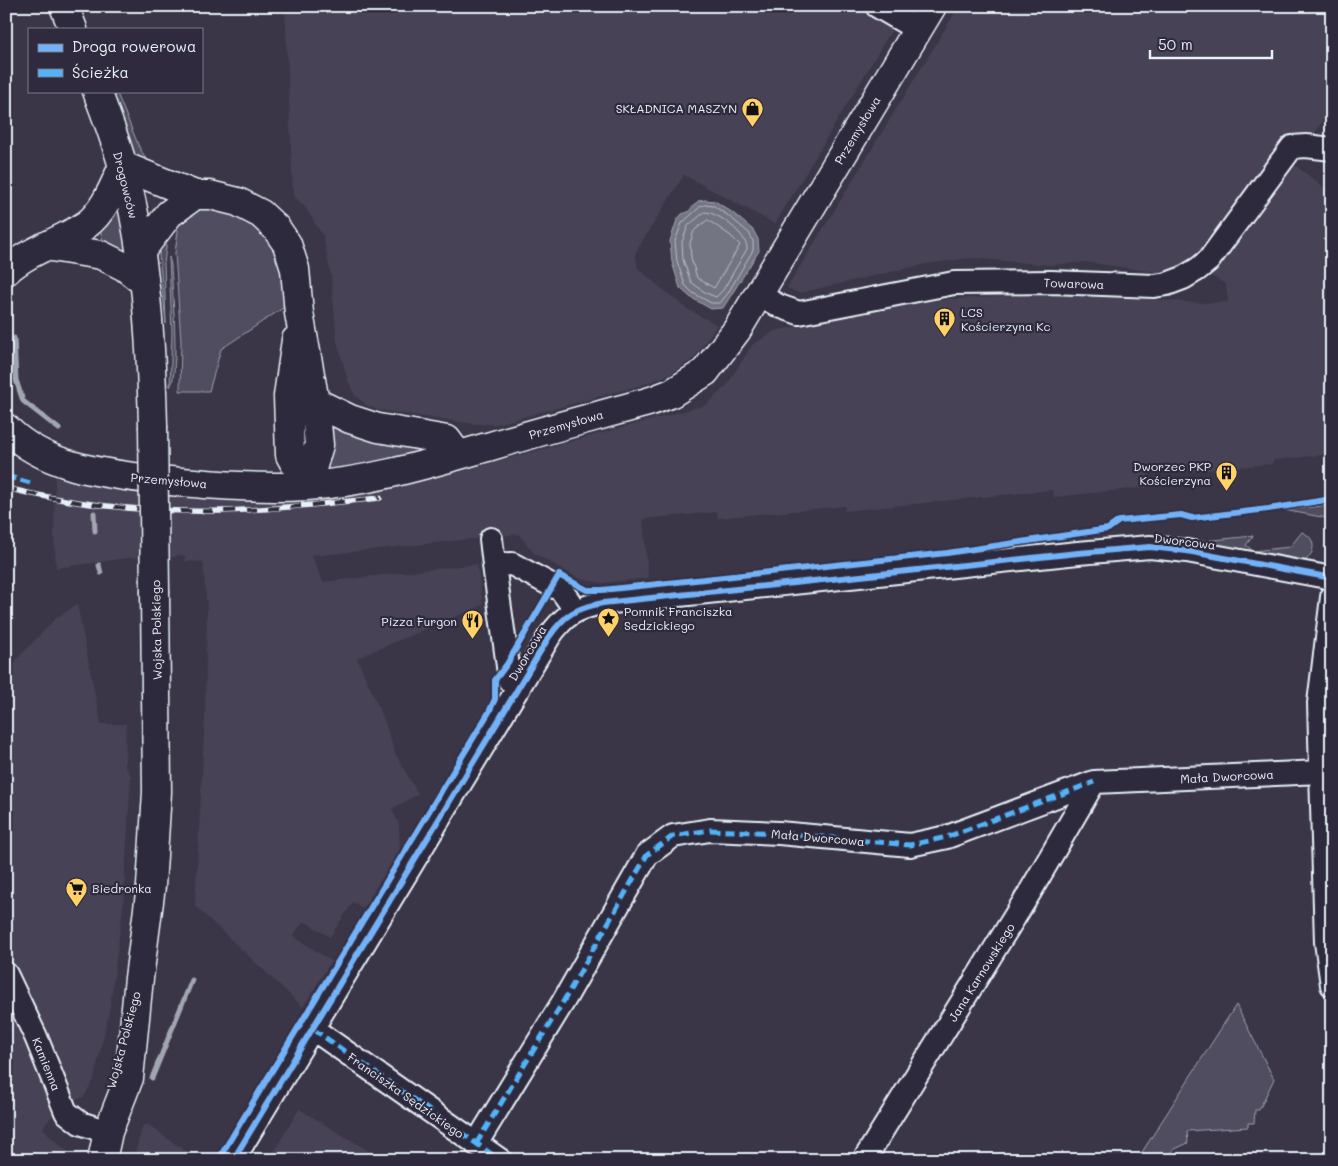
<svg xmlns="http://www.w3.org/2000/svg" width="1338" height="1166" viewBox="0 0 1338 1166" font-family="Mali,sans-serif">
  <rect width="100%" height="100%" fill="#3a3648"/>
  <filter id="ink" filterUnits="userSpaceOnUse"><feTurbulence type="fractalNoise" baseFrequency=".02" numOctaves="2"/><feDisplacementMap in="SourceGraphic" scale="10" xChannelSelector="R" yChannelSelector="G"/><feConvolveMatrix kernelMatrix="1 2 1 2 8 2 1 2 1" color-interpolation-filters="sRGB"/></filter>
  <g filter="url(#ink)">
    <!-- built -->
    <path fill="#464354" d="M285 6H904L891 31 775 224 684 175 635 253 638 268 660 287 687 309 717 325 694 358 670 374 642 385 497 424H475L378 410 366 405 355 395 348 381 337 341 331 275 323 236 305 207 293 195Z
      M959 6H1332V106L1315 133 1317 137H1294L1277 146 1185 272 1175 275 1086 262 1051 265 971 258 926 264 799 293 787 288Z
      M1293 164 1332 193V454L1274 460 1271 464 1188 472 1187 465 1148 467 1149 487 1064 496 1054 497 1052 490 845 511V506L718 518 717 512 643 519 648 578 602 583 578 578 534 553 518 534 322 555 311 554 323 582 477 564 483 605 357 658 383 717 395 753 418 794 392 809 399 825 400 849 363 908 353 902 330 937 304 921 293 936 331 961 303 1007 195 906 205 716 207 608 203 562 185 561V556L179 555 174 557 128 558 56 568 54 535 55 478 111 488 224 499 271 500 371 491 465 470 706 405 726 386 752 345 774 331 876 310 949 299 1038 295H1094L1200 303 1228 302 1226 284 1211 276Z
      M77 604 101 724H126L125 766 131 776 123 907 110 1007 94 1079 84 1097 73 1100 28 992 15 966 6 954V671L55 619Z
      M6 993 56 1110 43 1128 54 1140 67 1151 72 1160H6Z
      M299 1109 384 1160H269Z
      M143 1125H149L178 1146 201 1160H133Z"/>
    <!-- green -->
    <path fill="#504e5f" stroke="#9ca0ac" d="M110 91H116L140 149 147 160 149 168C124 152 119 118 110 91Z
      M118 200 130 263 106 250 98 224Z
      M206 208C216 210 227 211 236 215 257 222 276 245 282 265 286 279 284 294 283 308L221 349 209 391H180L181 341 175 253 178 231 175 220 193 210Z
      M167 238 164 264 166 324 159 255 161 241Z
      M169 257 171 265C172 286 180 374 170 387L172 333Z
      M322 407 439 448 325 474Z
      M1332 505V519L1284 510Z
      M1302 532C1317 538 1316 554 1303 562L1203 544 1204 541 1253 536 1246 545 1253 551 1290 547Z
      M1236 1005 1274 1079 1259 1110H1255L1254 1123H1248V1127L1187 1131 1188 1143 1173 1150 1168 1160H1137Z"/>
    <!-- water -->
    <path fill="#737482" stroke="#a2a6b1" d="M705 200 715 201 733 213 753 230 758 239 759 251 723 308 711 309 690 297 680 288 672 262 670 241 677 220 682 214 688 212 698 201Z"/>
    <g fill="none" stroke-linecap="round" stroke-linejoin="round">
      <!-- shore -->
      <path stroke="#b9bfc9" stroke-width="1" d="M705 205 714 206 730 217 749 233 753 241V250L728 293 720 303H711L693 293 685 285 677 261 675 241 682 223 701 206Z
        M705 212C718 212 748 235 747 249L723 290 716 297 706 293 691 282 683 260 682 242 688 226Z
        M708 220 731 236 740 245 714 288 697 278 691 258 690 243 694 231Z"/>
      <!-- stream -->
      <path stroke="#a2a6b1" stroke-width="5" d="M14 338 16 380 23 401 59 429
        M94 513 95 531
        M99 565 101 573
        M152 1078 192 980"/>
      <defs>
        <path id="minor" d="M877 6 918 30
          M758 294 779 306 799 313 954 283 1051 282 1154 286 1167 284 1183 278 1198 269 1209 260 1292 147 1306 146 1332 149
          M491 539 494 565
          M1332 597 1319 703 1326 942 1332 985
          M519 688 510 681 494 565 512 564 553 586 561 590 569 601 574 611
          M6 974 36 1037 66 1112 80 1123 108 1132
          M313 1029 500 1160
          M476 1144 563 1002 647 855 673 836 710 830 779 833 910 845 947 837 1094 782 1321 772
          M233 1160 549 637C565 614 576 608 603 603L1078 553 1150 547 1187 551 1332 578
          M864 1160 1030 892 1094 782"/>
        <path id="major" d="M64 6 73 29
          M97 91C106 116 116 141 123 167 146 251 151 339 153 426
          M123 166 195 195H210L238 202 261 214 276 228 287 244 295 269 299 313 315 402 350 419 378 428 447 440 458 455
          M45 246 101 255 125 267 144 282
          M141 251 169 214 195 195
          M6 271C29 250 60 242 86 225 104 212 114 186 123 166
          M296 340 288 396 290 455 307 486
          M6 428C43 466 99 473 149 479 201 484 255 489 307 486 370 482 431 463 491 446 544 430 598 416 651 401L672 393 705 372 737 330 932 6
          M307 486 319 445 315 402
          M102 1160 108 1132 129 1078 139 978 151 886 157 792 155 593"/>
      </defs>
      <!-- minor casing -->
      <use href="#minor" stroke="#e8f1f8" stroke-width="26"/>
      <!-- major casing -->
      <use href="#major" stroke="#e8f1f8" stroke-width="31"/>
      <!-- minor -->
      <use href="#minor" stroke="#2f2a3d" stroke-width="22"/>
      <!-- major -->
      <use href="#major" stroke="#2f2a3d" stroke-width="28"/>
      <defs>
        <path id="rail" d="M6 488C76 505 149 513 221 511 274 510 327 503 380 498"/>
      </defs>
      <!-- rail casing -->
      <use href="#rail" stroke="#e8f1f8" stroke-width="5.5"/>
      <!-- rail -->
      <use href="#rail" stroke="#2f2a3d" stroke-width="4" stroke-dasharray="11" stroke-linecap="butt"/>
      <defs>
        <path id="major-bridge" d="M153 426 155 593"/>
      </defs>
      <!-- major-bridge casing -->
      <use href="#major-bridge" stroke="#e8f1f8" stroke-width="31" stroke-linecap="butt"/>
      <!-- major-bridge -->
      <use href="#major-bridge" stroke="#2f2a3d" stroke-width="28"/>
      <!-- quiet -->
      <path stroke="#52b3f8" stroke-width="5" stroke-dasharray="10 5" stroke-linecap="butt" d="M6 476 34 484
        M313 1029 500 1160
        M476 1144 563 1002 647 855 673 836 710 830 779 833 910 845 947 837 1094 782"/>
      <defs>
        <path id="cycleway" d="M218 1160 489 712 495 699V680L507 664 559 575 587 590H602L947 553 1108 529 1119 521 1181 515 1192 518 1268 509 1332 499
          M233 1160 549 637C565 614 576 608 603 603L1078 553 1150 547 1187 551 1332 578"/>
      </defs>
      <!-- cycleway casing -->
      <use href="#cycleway" stroke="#2f2a3d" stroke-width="9"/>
      <!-- cycleway -->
      <use href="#cycleway" stroke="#73b2f8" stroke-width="6"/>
    </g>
  </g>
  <!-- icons -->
  <defs>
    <symbol id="shop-pin" viewBox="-11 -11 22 30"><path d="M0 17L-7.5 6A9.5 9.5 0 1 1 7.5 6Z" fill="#ffd166" stroke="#2f2a3d"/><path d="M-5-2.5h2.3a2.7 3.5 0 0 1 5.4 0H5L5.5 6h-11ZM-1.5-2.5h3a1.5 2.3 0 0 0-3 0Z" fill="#111"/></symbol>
    <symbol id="building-pin" viewBox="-11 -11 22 30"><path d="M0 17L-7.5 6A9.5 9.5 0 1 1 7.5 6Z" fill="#ffd166" stroke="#2f2a3d"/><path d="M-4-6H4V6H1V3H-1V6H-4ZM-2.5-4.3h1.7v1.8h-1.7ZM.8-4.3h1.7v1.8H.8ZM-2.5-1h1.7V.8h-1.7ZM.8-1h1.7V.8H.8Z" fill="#111"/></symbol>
    <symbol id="sight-pin" viewBox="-11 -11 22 30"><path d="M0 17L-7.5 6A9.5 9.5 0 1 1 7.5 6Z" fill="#ffd166" stroke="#2f2a3d"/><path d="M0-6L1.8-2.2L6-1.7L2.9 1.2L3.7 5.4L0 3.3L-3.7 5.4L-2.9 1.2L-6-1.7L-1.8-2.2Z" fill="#111"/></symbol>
    <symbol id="restaurant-pin" viewBox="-11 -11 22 30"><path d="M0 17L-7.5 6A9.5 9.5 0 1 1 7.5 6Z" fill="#ffd166" stroke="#2f2a3d"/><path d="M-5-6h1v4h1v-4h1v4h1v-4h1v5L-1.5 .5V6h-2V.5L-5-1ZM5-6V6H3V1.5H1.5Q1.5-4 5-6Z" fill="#111"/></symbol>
    <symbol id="supermarket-pin" viewBox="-11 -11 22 30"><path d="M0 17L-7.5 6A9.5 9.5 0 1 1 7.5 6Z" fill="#ffd166" stroke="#2f2a3d"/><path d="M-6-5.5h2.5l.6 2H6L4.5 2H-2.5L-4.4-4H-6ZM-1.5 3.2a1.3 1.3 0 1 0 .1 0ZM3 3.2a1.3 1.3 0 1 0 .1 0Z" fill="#111"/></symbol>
  </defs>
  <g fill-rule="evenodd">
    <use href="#shop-pin" x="740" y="96" width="25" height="34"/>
    <use href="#building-pin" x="932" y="306" width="25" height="34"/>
    <use href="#building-pin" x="1214" y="460" width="25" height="34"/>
    <use href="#sight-pin" x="596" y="606" width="25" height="34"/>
    <use href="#restaurant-pin" x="460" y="608" width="25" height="34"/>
    <use href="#supermarket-pin" x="64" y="876" width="25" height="34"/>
  </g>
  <g text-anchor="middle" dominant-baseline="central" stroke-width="4.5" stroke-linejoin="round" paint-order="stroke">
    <!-- poi labels -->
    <g font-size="12" fill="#e8f1f8" stroke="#2f2a3d" text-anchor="end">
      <text x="737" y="108">SKŁADNICA MASZYN</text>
      <text x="961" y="312" text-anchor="start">LCS<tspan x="961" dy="14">Kościerzyna Kc</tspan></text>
      <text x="1211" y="466">Dworzec PKP<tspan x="1211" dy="14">Kościerzyna</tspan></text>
      <text x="624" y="611" text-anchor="start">Pomnik Franciszka<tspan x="624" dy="14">Sędzickiego</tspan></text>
      <text x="457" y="621">Pizza Furgon</text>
      <text x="92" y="888" text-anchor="start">Biedronka</text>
    </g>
    <!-- street labels -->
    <g font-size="12" fill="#e8f1f8" stroke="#2f2a3d">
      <text transform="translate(857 130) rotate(-59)">Przemysłowa</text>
      <text transform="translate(126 185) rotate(76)">Drogowców</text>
      <text transform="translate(1074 283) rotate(2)">Towarowa</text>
      <text transform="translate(566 424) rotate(-16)">Przemysłowa</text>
      <text transform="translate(169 480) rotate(5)">Przemysłowa</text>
      <text transform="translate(1185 541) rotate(7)">Dworcowa</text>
      <text transform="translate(156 630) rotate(-91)">Wojska Polskiego</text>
      <text transform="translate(527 653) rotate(-59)">Dworcowa</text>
      <text transform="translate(1227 776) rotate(-3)">Mała Dworcowa</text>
      <text transform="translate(818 837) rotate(5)">Mała Dworcowa</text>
      <text transform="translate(981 972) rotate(-58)">Jana Karnowskiego</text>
      <text transform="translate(123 1040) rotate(-75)">Wojska Polskiego</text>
      <text transform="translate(47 1064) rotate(68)">Kamienna</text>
      <text transform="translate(406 1095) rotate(35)">Franciszka Sędzickiego</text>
    </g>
  </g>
  <!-- margin -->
  <rect width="1338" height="1166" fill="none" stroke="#2f2a3d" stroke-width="25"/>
  <rect x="12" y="12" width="1313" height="1141" fill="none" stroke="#e8f1f8" stroke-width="2" filter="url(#ink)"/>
  <!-- legend -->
  <rect x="28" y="28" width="175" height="65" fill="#2f2a3d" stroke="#797a88"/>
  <rect x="38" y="44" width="25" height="8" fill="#73b2f8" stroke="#797a88"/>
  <text x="72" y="52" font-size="15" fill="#e8f1f8">Droga rowerowa</text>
  <rect x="38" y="69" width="25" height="8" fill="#52b3f8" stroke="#797a88"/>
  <text x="72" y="78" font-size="15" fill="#e8f1f8">Ścieżka</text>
  <!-- scale -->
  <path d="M1150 50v8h122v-8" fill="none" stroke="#e8f1f8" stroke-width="2.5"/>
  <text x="1158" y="50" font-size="15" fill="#e8f1f8" stroke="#2f2a3d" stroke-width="4" paint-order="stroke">50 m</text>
</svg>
